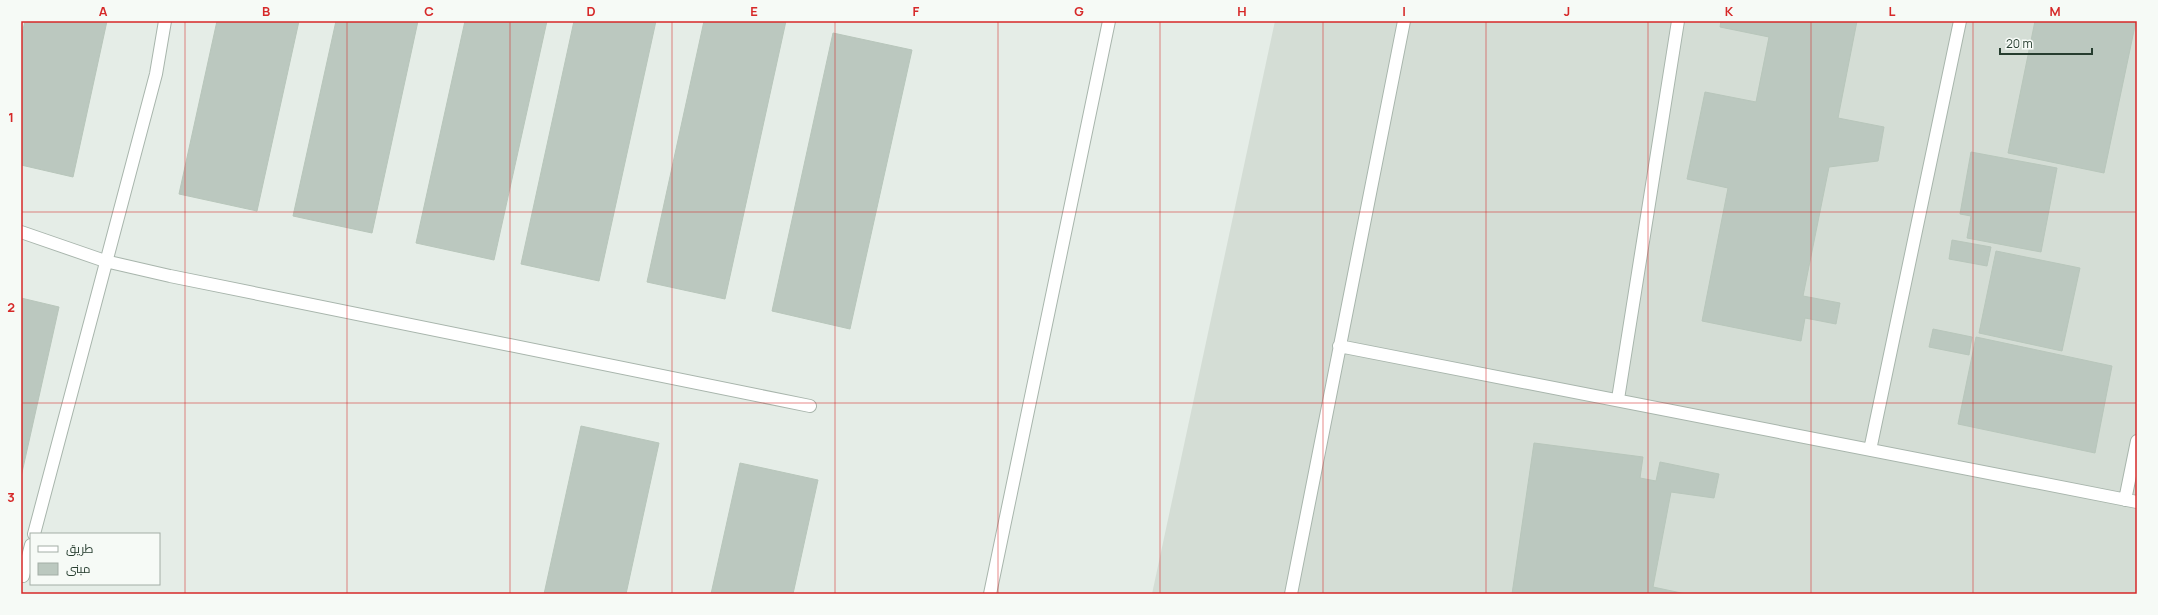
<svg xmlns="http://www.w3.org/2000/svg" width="2158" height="615" viewBox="0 0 2158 615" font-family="Manrope,Cairo,sans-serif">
  <rect width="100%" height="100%" fill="#e5ede7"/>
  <!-- built -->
  <path fill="#d4ddd5" d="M1275 21H2137V594H1152Z"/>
  <!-- building -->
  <path fill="#bbc8bf" stroke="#b8c6bb" d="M25 21H107L73 177 21 165V38Z
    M217 21H299L257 211 179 194Z
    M336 21H418L372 233 293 216Z
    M465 21H547L494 260 416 243Z
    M574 21H656L599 281 521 264Z
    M704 21H786L725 299 647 282Z
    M1721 21H1857L1838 118 1884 127 1878 161 1829 167 1803 296 1840 303 1836 324 1805 318 1801 341 1702 321 1728 188 1687 179 1705 92 1756 102 1769 37 1720 27Z
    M2035 21H2136L2104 173 2008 153Z
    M833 33 912 50 850 329 772 311Z
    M1971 152 2057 168 2041 252 1967 238 1971 216 1960 214Z
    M1952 240 1991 247 1987 266 1949 259Z
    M1996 251 2080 268 2062 351 1979 333Z
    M21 298 59 307 21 477Z
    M1933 329 1972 337 1969 355 1929 347Z
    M1976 337 2112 366 2095 453 1958 424Z
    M581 426 659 443 626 594H544Z
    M1534 443 1643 457 1640 478 1656 481 1660 462 1719 474 1714 498 1671 492 1653 587 1686 594H1512Z
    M740 463 818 480 793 594H711Z"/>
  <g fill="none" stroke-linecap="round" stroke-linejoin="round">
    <defs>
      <path id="minor" d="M21 232 105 261 170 276 810 406
        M1339 346 2137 502
        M1618 399 1678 21
        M1870 450 1960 21
        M2125 500 2137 441
        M34 534 156 74 165 21
        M23 576 31 545
        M990 594 1109 21
        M1291 594 1404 21"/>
    </defs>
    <!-- minor casing -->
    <use href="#minor" stroke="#a8b5ac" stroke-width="14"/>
    <!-- minor -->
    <use href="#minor" stroke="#fff" stroke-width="12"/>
  </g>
  <!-- grid -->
  <path fill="none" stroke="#d62828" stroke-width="1" stroke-opacity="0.55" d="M185 21V594M347 21V594M510 21V594M672 21V594M835 21V594M998 21V594M1160 21V594M1323 21V594M1486 21V594M1648 21V594M1811 21V594M1973 21V594M21 212H2137M21 403H2137"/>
  <!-- border -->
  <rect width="2158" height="615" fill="none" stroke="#f6faf6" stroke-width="44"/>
  <!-- legend -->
  <rect x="30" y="533" width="130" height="52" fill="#f6faf6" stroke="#a3aea6"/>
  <rect x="38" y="546" width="20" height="6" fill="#ffffff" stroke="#a3aea6"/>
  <text x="66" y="553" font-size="12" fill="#263d2f">طريق</text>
  <rect x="38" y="563" width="20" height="12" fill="#bbc8bf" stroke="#a3aea6"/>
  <text x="66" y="573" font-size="12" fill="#263d2f">مبنى</text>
  <!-- scale -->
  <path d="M2000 48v6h92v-6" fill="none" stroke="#263d2f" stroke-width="2"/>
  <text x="2006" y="48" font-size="12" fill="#263d2f" stroke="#f6faf6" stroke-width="3" paint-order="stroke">20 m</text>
  <rect x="22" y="22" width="2114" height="571" fill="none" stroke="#d62828" stroke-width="1.5"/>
  <g font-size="13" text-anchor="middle" font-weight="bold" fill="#d62828">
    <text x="103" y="16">A</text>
    <text x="266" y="16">B</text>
    <text x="429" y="16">C</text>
    <text x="591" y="16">D</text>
    <text x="754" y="16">E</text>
    <text x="916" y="16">F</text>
    <text x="1079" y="16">G</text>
    <text x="1242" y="16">H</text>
    <text x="1404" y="16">I</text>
    <text x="1567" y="16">J</text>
    <text x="1729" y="16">K</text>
    <text x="1892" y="16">L</text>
    <text x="2055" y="16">M</text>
    <text x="11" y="122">1</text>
    <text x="11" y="312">2</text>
    <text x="11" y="502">3</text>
  </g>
</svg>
